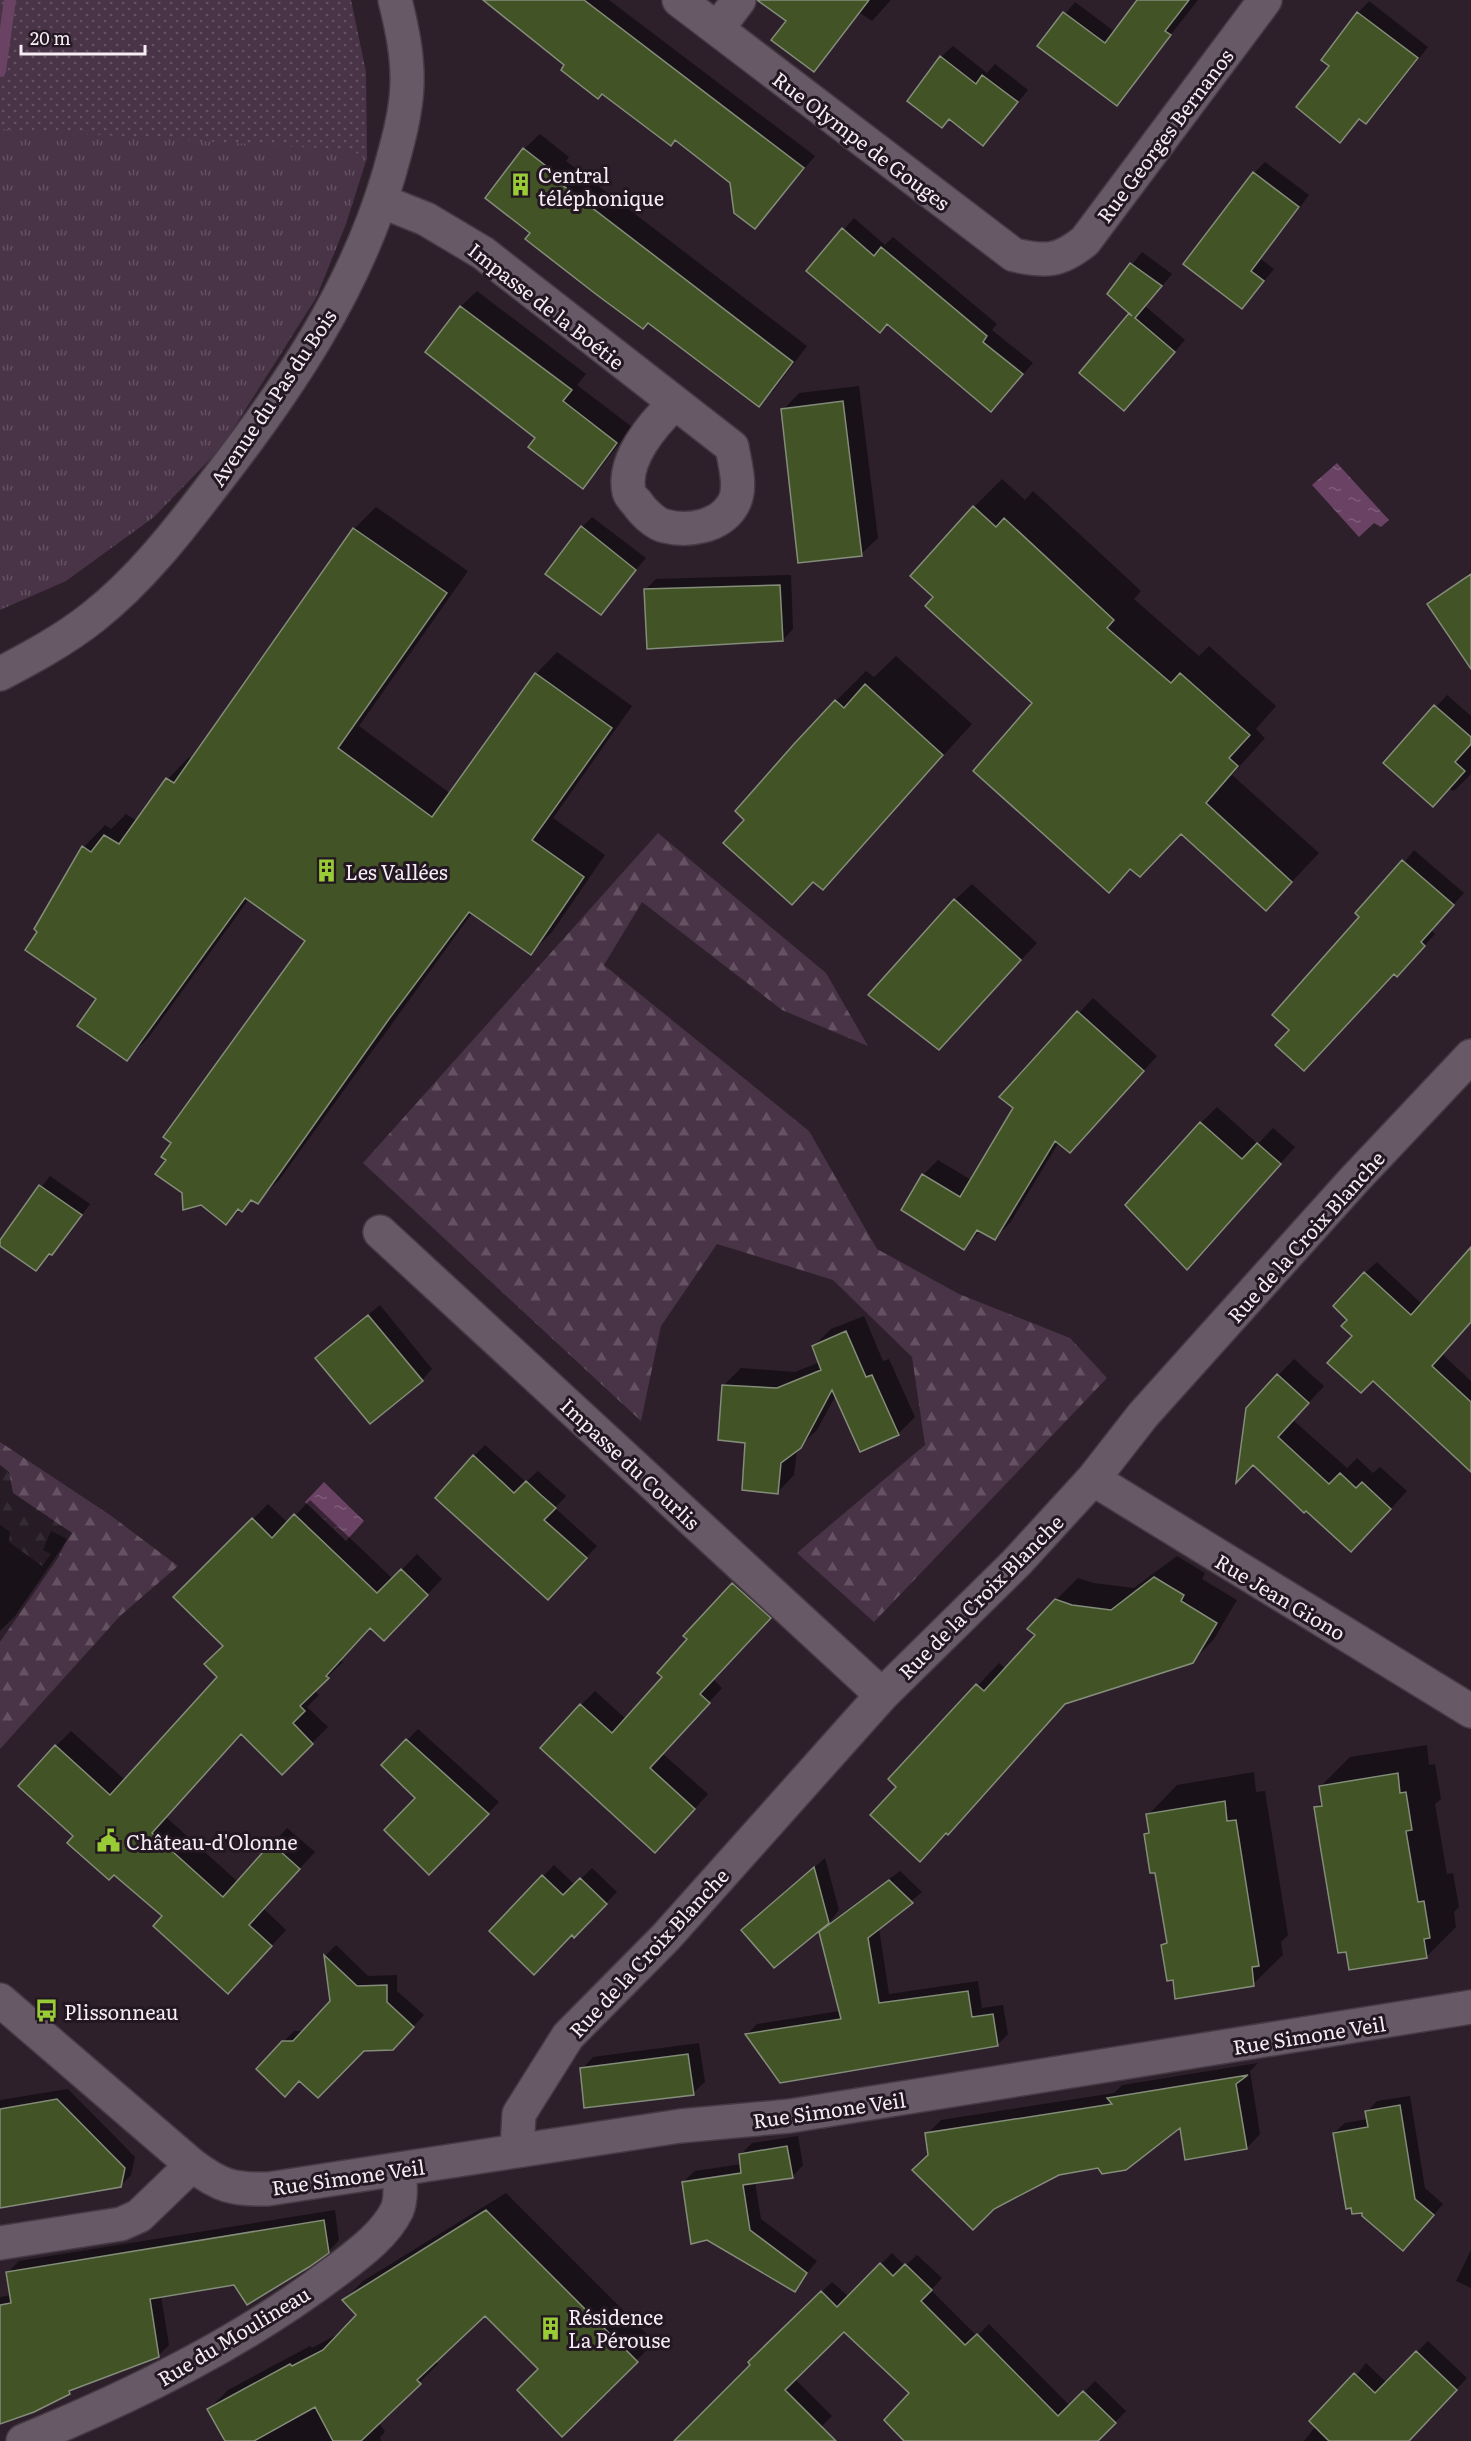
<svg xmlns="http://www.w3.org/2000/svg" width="1471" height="2441" viewBox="0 0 1471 2441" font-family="Literata,serif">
  <defs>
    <pattern id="grass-dots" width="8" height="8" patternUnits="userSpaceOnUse" patternTransform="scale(1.5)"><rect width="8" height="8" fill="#493347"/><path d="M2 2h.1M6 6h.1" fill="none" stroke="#645162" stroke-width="1.8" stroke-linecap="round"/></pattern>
    <pattern id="forest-firs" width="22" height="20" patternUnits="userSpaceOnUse" patternTransform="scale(1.5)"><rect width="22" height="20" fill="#493347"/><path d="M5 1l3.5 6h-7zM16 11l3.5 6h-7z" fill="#645162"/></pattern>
    <pattern id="park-tufts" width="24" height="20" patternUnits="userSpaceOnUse" patternTransform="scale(1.5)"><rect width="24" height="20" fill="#493347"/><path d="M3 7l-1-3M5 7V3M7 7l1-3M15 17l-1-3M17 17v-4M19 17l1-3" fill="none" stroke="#645162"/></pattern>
    <pattern id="water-ripples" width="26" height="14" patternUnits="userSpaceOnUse" patternTransform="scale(1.5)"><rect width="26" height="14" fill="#694264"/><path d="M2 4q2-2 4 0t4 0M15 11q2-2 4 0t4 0" fill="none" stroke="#7f5d7b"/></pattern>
  </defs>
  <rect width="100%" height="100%" fill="#2d202b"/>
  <!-- grass -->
  <path fill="url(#grass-dots)" d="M0 0H351L366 72 367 158 0 137Z"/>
  <!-- forest -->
  <path fill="url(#forest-firs)" d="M658 833 826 973 868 1046 782 1010 642 902 604 965 809 1131 877 1249 959 1294 1070 1338 1107 1378 874 1622 797 1553 925 1445 912 1357 833 1280 717 1244 661 1326 641 1421 363 1163Z
    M0 1442 110 1515 178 1566 120 1616 0 1749V1642L58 1558 67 1539 51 1531 43 1550 51 1554 42 1566 9 1542 10 1532 0 1525Z"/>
  <!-- park -->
  <path fill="url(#park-tufts)" d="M0 129 350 150 367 158 346 224 316 298 221 448 154 517 66 581 0 610Z"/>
  <!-- water -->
  <path fill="url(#water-ripples)" d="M1337 463 1389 520 1381 527 1374 523 1359 537 1312 485Z
    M324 1482 364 1521 346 1541 305 1502Z"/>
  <!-- shadow -->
  <path fill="#0007" d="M486 0H609L815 156 755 227 731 182 676 139 567 65Z
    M795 0H891L872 21 860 13 814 70 788 21Z
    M1139 0H1198L1116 104 1039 46 1075 2 1115 32Z
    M1369 1 1428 47 1378 111 1366 122 1361 118 1340 141 1331 65 1358 13Z
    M953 46 987 73 995 64 1028 90 983 144 941 57Z
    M540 134 569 157 566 161 807 346 774 390 759 405 532 233 524 149Z
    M1265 162 1309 195 1261 259 1274 269 1242 307 1254 173Z
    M854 218 885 245 893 237 997 324 992 330 1033 363 1001 399 808 271Z
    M1142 252 1172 274 1145 306 1185 340 1135 397 1131 313 1109 294Z
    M477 291 586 374 577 385 632 427 598 471 583 487 537 437 427 352 461 306Z
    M859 386 878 538 861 554 783 410 799 393Z
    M1002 479 1025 500 1033 491 1141 591 1134 599 1199 656 1209 646 1276 706 1256 729 1265 738 1232 775 1319 853 1266 909 1181 833 1132 868 1109 891 1034 703 936 597 974 507Z
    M376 507 468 571 359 726 451 794 536 674 557 652 632 706 553 818 605 855 552 932 531 953 472 913 279 1180 257 1202 253 1199 226 1223 168 1160 307 940 249 899 148 1038 127 1059 98 999 39 931 84 847 105 825 111 829 126 814 137 821 168 779 189 757 193 760 354 529Z
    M592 517 646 558 600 613 582 527Z
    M1471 572V646L1429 605Z
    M791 575 793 629 783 640 645 590 656 579Z
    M896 656 972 724 822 888 814 881 792 903 746 820 836 701 866 671 874 677Z
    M1447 695 1471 716V774L1454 791 1385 763Z
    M1414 850 1464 893 1431 930 1435 934 1408 964 1291 1030 1362 917Z
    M972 884 1037 943 939 1048 955 900Z
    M1093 998 1157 1056 1085 1136 1059 1142 1010 1223 995 1238 981 1230 964 1248 903 1210 923 1175 938 1160 971 1180 1015 1108 1001 1097Z
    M1217 1107 1258 1144 1273 1128 1295 1147 1203 1252 1201 1123Z
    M50 1176 90 1204 61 1244 36 1269 12 1226Z
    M1471 1249V1321L1442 1354 1471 1381V1470L1354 1336 1349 1320 1365 1273 1377 1262 1422 1304Z
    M380 1305 432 1369 422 1380 317 1358Z
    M864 1316 883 1361 889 1359 915 1417 898 1434 836 1395 817 1430 797 1449 794 1475 778 1492 747 1441 724 1385 741 1368 795 1372 820 1362 814 1346 831 1329Z
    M1294 1359 1324 1386 1293 1420 1347 1468 1357 1458 1373 1473 1380 1467 1407 1491 1368 1534 1247 1408Z
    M485 1445 526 1482 538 1471 566 1496 555 1508 597 1546 559 1587 474 1456Z
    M0 1465 9 1472 13 1493 72 1533 15 1616 0 1631Z
    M310 1500 393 1579 417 1554 442 1579 400 1624 371 1626 341 1660 343 1662 314 1690 319 1695 307 1707 328 1727 282 1773 242 1732 166 1817 238 1882 287 1828 315 1852 263 1908 286 1930 243 1977 164 1916 75 1836 56 1746 71 1731 125 1780 219 1677 225 1646 175 1597 268 1504 288 1523Z
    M1177 1556 1205 1573 1202 1579 1237 1600 1214 1639 1192 1662 1067 1702 970 1811 920 1860 898 1787 890 1779 999 1663 1006 1669 1037 1635 1056 1600 1078 1578 1094 1583 1134 1588Z
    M747 1570 784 1603 713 1679 722 1688 662 1753 708 1794 669 1837 581 1705 595 1691 626 1719 664 1677 689 1639 685 1636Z
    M418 1729 499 1802 429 1873 417 1798 383 1765Z
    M1427 1745 1429 1765 1435 1764 1441 1799 1435 1804 1447 1874 1453 1873 1459 1907 1454 1912 1456 1927 1426 1957 1316 1807 1323 1800 1321 1786 1350 1757Z
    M1254 1772 1256 1792 1265 1791 1288 1935 1281 1942 1283 1955 1253 1984 1174 1978 1163 1946 1168 1941 1156 1871 1145 1835 1150 1830 1148 1815 1177 1785Z
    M825 1858 839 1910 829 1923 900 1871 922 1892 879 1928 889 1994 978 1981 982 2008 1003 2005 1008 2034 997 2045 747 2034 757 2024 840 2011 820 1932 829 1924 827 1922 755 1919Z
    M554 1865 575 1885 592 1868 617 1892 585 1925 491 1931Z
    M336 1945 368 1976 397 1975V1991L424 2015 404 2037 363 2050 300 2080 285 2095 283 2042 294 2031H305L332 2002 326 1955Z
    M699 2043 705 2082 693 2093 582 2069 593 2057Z
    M1258 2063 1250 2071 1260 2134 1247 2148 1181 2125 1098 2166 930 2155 927 2134 941 2120 1114 2093 1122 2085Z
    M68 2089 135 2157 131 2175 120 2186 0 2205V2100Z
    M1410 2096 1425 2188 1443 2204 1414 2238 1334 2133 1345 2123 1368 2119 1367 2112 1377 2101Z
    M798 2136 803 2165 792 2177 755 2182 761 2219 817 2261 794 2290 683 2182 695 2171 742 2164 740 2155 752 2143Z
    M506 2193 655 2342 562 2434 541 2368 485 2314 436 2361 438 2364 379 2422 385 2432 380 2437 381 2441H227L209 2409 228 2390 310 2346 312 2348 342 2332 358 2315 344 2300 363 2281Z
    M335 2210 339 2240 328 2252 235 2283 161 2296 169 2345 158 2356 75 2387 69 2393 0 2423V2297L12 2295 8 2272 19 2261Z
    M1471 2250V2288L1456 2281Z
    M892 2253 905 2266 917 2255 942 2278 931 2290 977 2336 989 2324 1070 2406 1095 2381 1126 2411 1097 2441H906L911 2393 844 2330 795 2379 832 2416 807 2441H676L678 2436 752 2365 750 2362 832 2282 849 2297Z
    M1428 2341 1467 2378 1408 2441H1304L1366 2363 1387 2383Z"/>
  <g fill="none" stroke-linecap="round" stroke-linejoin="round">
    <!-- stream -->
    <path stroke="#694264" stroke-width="12" d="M0 71 10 0"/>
  </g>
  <!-- building -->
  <path fill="#425426" stroke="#848c7a" stroke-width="1.5" d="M483 0H584L804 168 755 229 734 213 730 183 675 140 671 146 602 94 598 99 561 70 564 65Z
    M757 0H869L814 72 771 40 786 21Z
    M1137 0H1189L1165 31 1171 35 1117 106 1037 46 1063 12 1105 43Z
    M1357 12 1418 58 1366 124 1359 119 1340 143 1296 107 1329 66 1321 60Z
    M940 56 976 84 982 75 1018 102 983 146 949 119 942 128 907 101Z
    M523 148 555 173 552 177 793 362 759 407 648 323 643 329 597 295 525 239 530 233 485 198Z
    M1253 172 1299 207 1251 271 1264 281 1242 309 1183 264Z
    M842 228 874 256 881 247 987 336 983 342 1023 374 991 412 887 324 880 333 806 271Z
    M1130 263 1162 286 1135 318 1175 352 1124 411 1079 373 1129 313 1132 316 1107 294Z
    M460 306 572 390 563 401 617 443 583 489 528 447 535 438 425 352Z
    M843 401 862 556 798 563 781 409Z
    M973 506 996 527 1004 518 1114 620 1107 628 1171 683 1180 673 1250 735 1229 758 1238 766 1206 803 1292 882 1266 911 1181 834 1140 877 1130 869 1109 893 973 771 1032 703 925 606 933 597 910 576Z
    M581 526 636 570 601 615 545 574Z
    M353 528 447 593 338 748 432 817 535 673 612 728 532 840 584 877 531 955 469 912 389 1019 258 1204 251 1200 242 1212 238 1209 226 1225 201 1205 183 1210 182 1193 155 1174 166 1160 161 1157 171 1143 163 1137 305 941 245 898 127 1061 77 1026 96 999 25 950 37 932 34 929 82 846 91 852 104 835 119 844 166 778 174 783Z
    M1471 574V669L1427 604Z
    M780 585 783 641 647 649 644 589Z
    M865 684 943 755 823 890 813 882 792 905 723 843 744 820 735 811 794 744 835 700 844 708Z
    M1434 705 1471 737V744L1455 762 1465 771 1433 807 1383 763Z
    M1402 860 1454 905 1421 942 1425 946 1397 977 1394 974 1304 1071 1275 1045 1289 1030 1272 1015 1359 917 1355 913Z
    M954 899 1021 960 939 1050 868 995Z
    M1077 1011 1144 1071 1070 1153 1055 1141 995 1240 977 1230 964 1250 901 1210 922 1174 960 1197 1013 1108 999 1097Z
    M1200 1122 1242 1159 1257 1143 1281 1164 1187 1270 1125 1205Z
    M39 1185 82 1215 52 1255 49 1254 36 1271 0 1246V1240Z
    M1471 1247V1322L1432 1366 1471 1402V1472L1373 1381 1361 1393 1327 1363 1352 1336 1341 1326 1347 1320 1333 1306 1364 1272 1411 1315Z
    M368 1315 423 1381 370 1424 315 1358Z
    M846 1331 866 1377 872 1375 899 1435 860 1452 832 1390 801 1448 781 1463 778 1494 742 1490 745 1443 718 1440 722 1385 777 1388 821 1370 812 1346Z
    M1277 1374 1309 1403 1278 1437 1329 1484 1340 1473 1356 1488 1362 1482 1391 1509 1351 1552 1306 1511 1304 1513 1253 1465 1236 1483 1246 1408Z
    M473 1455 514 1493 526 1481 541 1495 556 1508 544 1520 587 1558 548 1600 435 1498Z
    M294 1514 377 1593 401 1569 428 1595 384 1641 370 1628 326 1676 329 1678 300 1706 305 1711 293 1723 313 1744 282 1775 241 1734 152 1833 223 1897 271 1843 300 1869 249 1925 272 1946 228 1994 153 1926 162 1916 114 1875 109 1880 67 1843 73 1836 18 1786 55 1745 110 1795 217 1677 204 1664 223 1646 173 1597 252 1518 272 1538Z
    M1154 1577 1184 1595 1181 1601 1217 1623 1193 1663 1065 1704 948 1835 946 1833 920 1862 870 1815 896 1787 888 1779 976 1684 984 1691 1035 1635 1027 1629 1055 1599 1072 1605 1111 1610Z
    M732 1583 771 1618 700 1694 710 1703 650 1768 695 1809 655 1853 540 1748 580 1704 612 1733 662 1677 657 1673 687 1639 683 1636Z
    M406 1739 489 1814 429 1875 384 1830 415 1798 381 1765Z
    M1398 1773 1400 1793 1406 1792 1412 1830 1406 1831 1418 1902 1424 1901 1430 1938 1424 1939 1427 1958 1349 1970 1346 1952 1338 1953 1320 1845 1314 1807 1322 1806 1319 1786Z
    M1225 1801 1227 1821 1236 1820 1259 1966 1252 1967 1254 1986 1175 1999 1173 1980 1167 1981 1161 1945 1167 1943 1155 1873H1150L1144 1834 1149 1833 1146 1814Z
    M814 1867 829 1923 774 1968 741 1930Z
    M542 1875 563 1895 580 1878 607 1904 574 1938 572 1935 534 1975 489 1931Z
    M889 1880 913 1903 868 1938 879 2003 968 1991 972 2017 993 2014 998 2046 780 2083 745 2034 841 2019 819 1932Z
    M324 1955 357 1986 387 1985V2002L414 2027 393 2050 364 2051 318 2098 299 2081 285 2097 256 2069 282 2041H293L330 2001Z
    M688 2054 694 2095 584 2108 580 2068Z
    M1248 2075 1236 2084 1247 2149 1185 2160 1180 2128 1126 2170 1102 2174 1098 2168 1059 2175 994 2209 973 2230 912 2170 928 2155 925 2133 1112 2104 1107 2098Z
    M57 2099 125 2168 121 2187 0 2208V2109Z
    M1400 2105 1415 2199 1434 2215 1403 2251 1362 2216V2213L1352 2214 1351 2208 1346 2209 1333 2133 1368 2127 1365 2111Z
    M787 2146 793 2178 743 2185 750 2230 807 2273 795 2292 707 2240 691 2244 682 2182 741 2173 739 2154Z
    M486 2210 638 2362 562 2437 517 2390 538 2369 485 2316 417 2380 421 2384 361 2441H333L315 2407 254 2441H225L207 2409 290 2364 292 2366 323 2350 356 2315 342 2300Z
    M324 2220 329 2253 309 2267 247 2305 234 2285 150 2299 159 2357 69 2391 70 2394 34 2412 0 2424V2305L11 2303 6 2272Z
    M880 2263 893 2276 905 2264 932 2290 921 2301 965 2345 977 2334 1058 2416 1083 2391 1116 2423 1098 2441H904L884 2420 909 2393 844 2332 785 2390 836 2441H674L750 2365 748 2362 821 2291 837 2307Z
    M1416 2351 1457 2390 1409 2441H1329L1309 2421 1354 2373 1375 2393Z"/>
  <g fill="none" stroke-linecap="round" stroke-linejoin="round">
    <defs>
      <path id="minor" d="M679 0 1014 255C1046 262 1059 262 1085 241L1265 0
        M717 29 739 0
        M381 201 426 219 483 253 732 447C735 465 743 490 732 506 719 527 687 532 665 526 655 524 642 511 637 503 634 500 630 496 629 492 622 460 653 424 674 404
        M380 1232 882 1695
        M1093 1479 1471 1711
        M517 2150 519 2114 568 2036 666 1937 882 1695 1016 1563 1093 1479 1143 1415 1354 1180 1471 1056
        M23 2441C133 2396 241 2343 336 2271 357 2255 385 2235 397 2210 402 2198 400 2182 399 2170"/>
      <path id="tertiary" d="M0 674C32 657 64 640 93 617 140 580 178 531 214 484 288 389 355 290 389 174 397 145 406 115 407 85 408 56 402 28 395 0
        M0 2243 121 2224 139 2216 192 2165"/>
      <path id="secondary" d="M0 2000 192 2165C220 2186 233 2190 268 2189L680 2126 790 2116 1471 2007"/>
    </defs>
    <!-- minor casing -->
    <use href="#minor" stroke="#463b45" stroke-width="36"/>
    <!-- tertiary casing -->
    <use href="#tertiary" stroke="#463b45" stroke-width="36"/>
    <!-- secondary casing -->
    <use href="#secondary" stroke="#463b45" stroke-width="36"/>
    <!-- minor -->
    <use href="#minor" stroke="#685966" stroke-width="33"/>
    <!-- tertiary -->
    <use href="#tertiary" stroke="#685966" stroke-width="33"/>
    <!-- secondary -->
    <use href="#secondary" stroke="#685966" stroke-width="33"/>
  </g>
  <!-- icons -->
  <defs>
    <symbol id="building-bare" viewBox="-9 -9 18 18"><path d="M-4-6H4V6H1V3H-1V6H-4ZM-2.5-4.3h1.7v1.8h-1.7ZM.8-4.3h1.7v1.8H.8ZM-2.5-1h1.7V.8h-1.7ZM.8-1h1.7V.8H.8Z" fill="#99cb36" stroke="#231722" stroke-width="2.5" paint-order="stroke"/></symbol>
    <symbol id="civic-bare" viewBox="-9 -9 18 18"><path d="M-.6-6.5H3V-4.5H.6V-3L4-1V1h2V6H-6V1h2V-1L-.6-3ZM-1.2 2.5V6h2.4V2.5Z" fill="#99cb36" stroke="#231722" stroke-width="2.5" paint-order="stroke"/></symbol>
    <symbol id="bus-bare" viewBox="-9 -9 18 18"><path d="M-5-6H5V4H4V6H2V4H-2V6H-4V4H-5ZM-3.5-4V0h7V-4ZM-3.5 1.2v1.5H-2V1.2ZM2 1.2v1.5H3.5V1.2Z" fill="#99cb36" stroke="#231722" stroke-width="2.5" paint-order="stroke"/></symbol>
  </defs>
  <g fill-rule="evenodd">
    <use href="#building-bare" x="504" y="168" width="33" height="33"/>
    <use href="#building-bare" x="310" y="854" width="33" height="33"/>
    <use href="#civic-bare" x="92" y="1824" width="33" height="33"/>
    <use href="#bus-bare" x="30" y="1994" width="33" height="33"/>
    <use href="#building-bare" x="534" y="2312" width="33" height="33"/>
  </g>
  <g text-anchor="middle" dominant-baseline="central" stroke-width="6" stroke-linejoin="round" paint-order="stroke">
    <!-- street labels -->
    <g font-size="20" fill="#f5ecf4" stroke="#231722">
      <text transform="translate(1164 135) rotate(-53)">Rue Georges Bernanos</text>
      <text transform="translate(862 140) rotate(37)">Rue Olympe de Gouges</text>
      <text transform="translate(547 305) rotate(38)">Impasse de la Boétie</text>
      <text transform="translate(272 397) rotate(-56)">Avenue du Pas du Bois</text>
      <text transform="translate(1305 1236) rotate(-48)">Rue de la Croix Blanche</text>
      <text transform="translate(631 1463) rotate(43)">Impasse du Courlis</text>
      <text transform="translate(980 1596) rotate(-45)">Rue de la Croix Blanche</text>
      <text transform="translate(1281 1596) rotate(31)">Rue Jean Giono</text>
      <text transform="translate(648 1952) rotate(-47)">Rue de la Croix Blanche</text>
      <text transform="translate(1309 2034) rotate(-9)">Rue Simone Veil</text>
      <text transform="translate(829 2109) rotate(-8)">Rue Simone Veil</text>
      <text transform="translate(348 2176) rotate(-8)">Rue Simone Veil</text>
      <text transform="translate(233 2335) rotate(-31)">Rue du Moulineau</text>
    </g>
    <!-- poi labels -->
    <g font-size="20" fill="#f5ecf4" stroke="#231722" text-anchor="start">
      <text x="538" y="174">Central<tspan x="538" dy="23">téléphonique</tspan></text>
      <text x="345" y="871">Les Vallées</text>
      <text x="126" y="1841">Château-d'Olonne</text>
      <text x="64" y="2011">Plissonneau</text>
      <text x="568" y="2316">Résidence<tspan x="568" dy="23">La Pérouse</tspan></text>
    </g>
  </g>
  <!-- scale -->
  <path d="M21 45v9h124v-9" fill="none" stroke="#f5ecf4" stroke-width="3"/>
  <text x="30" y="45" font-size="18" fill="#f5ecf4" stroke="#231722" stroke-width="4.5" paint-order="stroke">20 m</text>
</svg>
